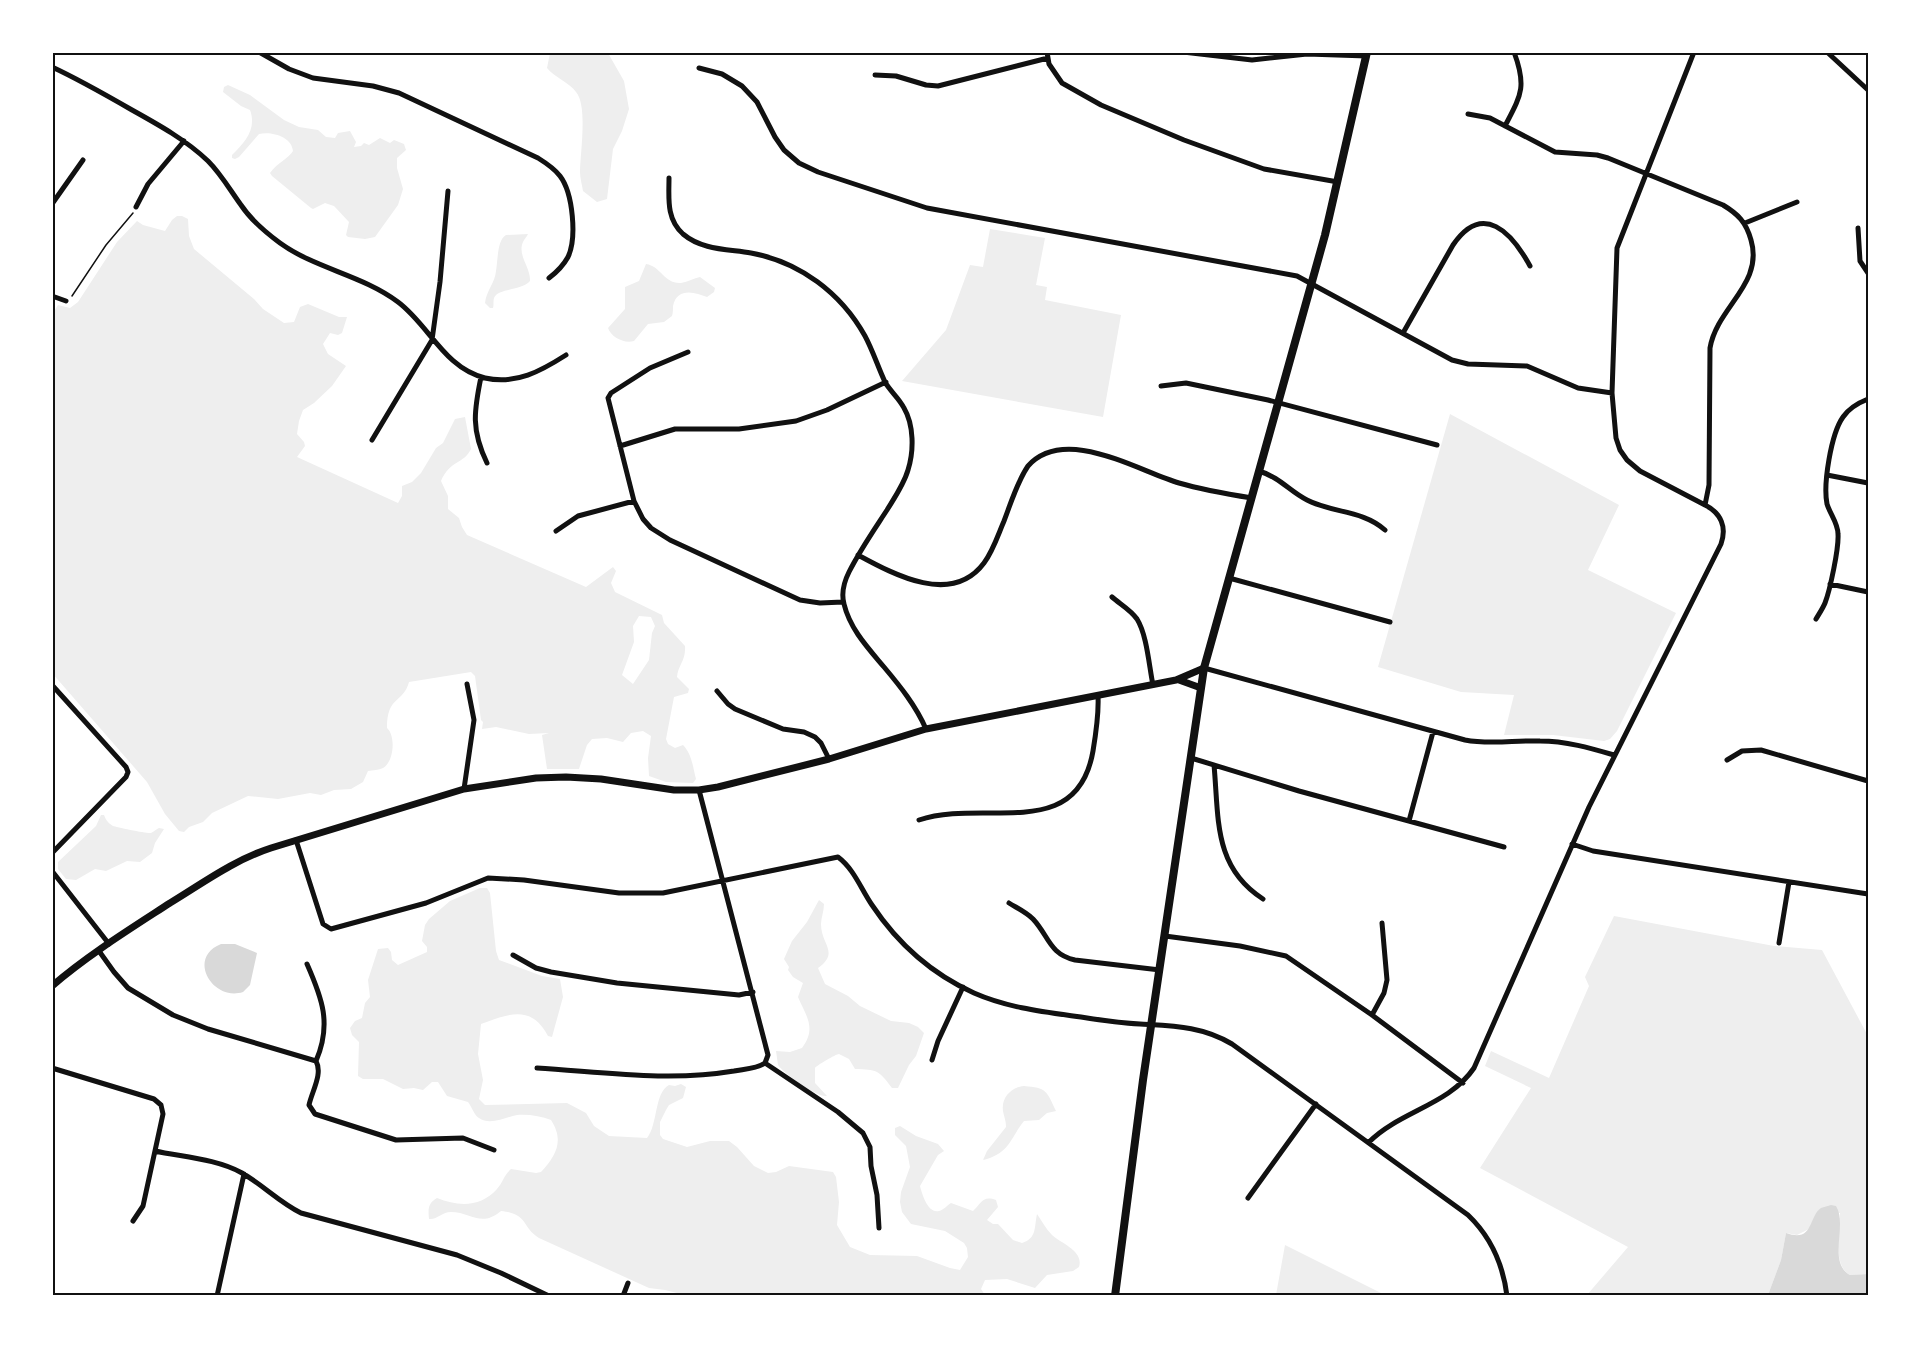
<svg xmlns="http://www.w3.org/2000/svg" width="1921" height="1348" viewBox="0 0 1921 1348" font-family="Figtree,sans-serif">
  <rect width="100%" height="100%" fill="#fff"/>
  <!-- green -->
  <path fill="#eee" fill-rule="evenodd" d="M550 53H608L624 81 629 109 622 131 613 149 607 199 597 202 583 191C582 185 580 178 580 172 580 154 588 106 576 92 569 82 555 78 547 68Z
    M228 85 250 95 284 120 299 127 318 130 326 137 335 138 338 133 350 131 356 142 354 147 361 146 364 143 369 145 380 138 390 143 394 140 404 144 406 150 397 158V168L403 189 398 205 375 237 365 239 348 237 346 235 349 222 334 206 325 203 313 209 311 208 272 176 270 173C277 163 289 158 293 151 292 137 272 131 259 134L239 157 235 159 232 158V155C245 142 257 129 250 110L241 106 223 92 224 87Z
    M177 216H182L188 219 189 236 194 249 254 299 263 309 284 323 294 322 300 307 308 304 339 317H347L342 333 338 335 330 333 323 344 328 354 346 366 332 386 314 403 303 410 299 421 297 434 304 442 305 446 297 457 398 503 402 496V486L412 482 421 473 436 448 443 443 455 419 465 417 471 449C464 464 450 460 441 481L448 496V509L459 518 462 527 467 535 586 587 613 567 616 571 611 583 615 592 662 615 664 623 685 646C686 661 678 665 677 677L689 689 688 693 674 697 666 739 668 744 675 748 683 745C692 754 693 768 696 779L693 783 666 782 649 776 648 758 651 736 643 731 631 733 623 742 607 738 592 739 587 745 579 769H547L542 735 549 733 529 734 496 727 482 729 483 722 481 720 475 676 471 672 409 682C403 704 387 695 387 728 396 736 394 762 383 768 379 770 373 770 368 771L363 782 351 789 334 790 321 795 310 793 278 799 248 796 212 813 203 822 189 827 184 832 179 831 165 814 147 782 52 673 53 313 58 305 70 308 78 302 117 242 137 221 143 225 165 231 172 220ZM639 616 651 617 655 626 652 633 649 660 633 684 622 675 634 642 633 626Z
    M990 229 1045 238 1036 285 1047 287 1045 300 1121 315 1103 417 902 381 946 330 970 265 983 267Z
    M528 234C527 237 524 239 523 242 517 255 531 268 530 281 521 291 498 288 494 298 493 301 494 304 493 308H490L485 303C486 291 495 283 496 271 498 260 497 240 506 235Z
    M646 264C661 266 664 284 681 283 688 282 694 278 700 277L715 288 714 292 707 297C695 292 677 287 673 306 673 309 673 313 672 316L664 322 648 324 634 341C624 344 611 337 608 328L625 309V287L639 281Z
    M1450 414 1619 505 1588 570 1676 613 1617 731 1610 739 1604 741 1553 735H1504L1514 695 1461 692 1378 667Z
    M101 815H104C106 820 108 823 113 826 116 827 148 834 151 833 153 832 157 829 159 828L164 829 155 843 152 853 140 862 127 861 106 871 95 869 76 880 66 879 58 869V862L96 826Z
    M480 888H487L490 893 496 951 499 960 542 976 560 979 563 997 552 1037 548 1036C531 1004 509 1014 481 1024L478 1054 483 1080 479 1099 485 1105 567 1103 586 1113 594 1126 609 1136 647 1138C658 1125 654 1093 669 1085L675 1086 681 1084 686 1087 683 1098 669 1105 666 1110 660 1122V1135L663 1139 687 1147 710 1141H729L737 1147 754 1166 768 1173 776 1172 789 1166 833 1172 836 1177 839 1202 837 1225 850 1247 870 1255 917 1256 950 1268 960 1270 968 1257 967 1248 964 1243 945 1231 911 1224 902 1212 900 1202 901 1192 910 1167 906 1146 895 1135V1128L900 1126 916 1136 938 1144 944 1151 938 1155 920 1186C922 1194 928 1214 939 1211 944 1210 947 1205 951 1203L973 1211C981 1204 982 1195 996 1200L998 1207 987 1220 993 1224H998L1013 1240 1022 1243C1037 1238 1034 1228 1037 1214 1042 1221 1046 1229 1052 1235 1062 1244 1084 1251 1079 1267L1073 1271 1047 1275 1035 1288 1007 1279 985 1280 981 1289 985 1295H685L665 1290 649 1288 539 1238C521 1227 529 1214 501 1211 481 1228 471 1212 451 1212 442 1212 437 1220 429 1219 428 1209 428 1203 437 1198 459 1207 481 1207 497 1189 503 1182 504 1175 511 1169L536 1173 541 1172C557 1155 564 1140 551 1120 541 1116 528 1114 517 1115 506 1117 490 1126 479 1118 474 1115 472 1107 468 1102L447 1096 438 1082H432L423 1090 414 1088 403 1089 383 1079H363L358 1076 359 1042 352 1035 350 1028 355 1021 362 1018 365 1003 370 997 368 980 378 949 388 948 391 952 392 960 398 965 427 952V947L422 941 425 925 429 919 450 901Z
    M819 900 824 904C824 911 821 918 821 924 821 945 840 952 818 968L825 984 848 996 860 1006 891 1021 909 1023 918 1027 924 1033 916 1056 909 1065 898 1088H892C878 1069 877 1070 855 1069L849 1059 839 1054C836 1054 816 1066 815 1068V1083L827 1096C818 1098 784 1074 778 1065L776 1051 790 1052 802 1048C817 1028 806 1016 798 997L803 983 793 977 788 970 789 967 784 959 792 941 807 922Z
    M1614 916 1774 946 1822 950 1868 1036V1274L1850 1275C1832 1265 1840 1230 1840 1213H1817L1811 1228 1797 1235 1786 1233 1781 1260 1768 1295H1587L1628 1247 1480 1168 1531 1088 1485 1066 1491 1051 1549 1078 1589 986 1585 977Z
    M1024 1086C1047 1088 1046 1090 1056 1111L1047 1113 1039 1120 1024 1121C1009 1140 1010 1153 983 1160L987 1151 1006 1127C1006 1120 1004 1117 1003 1111 1001 1097 1012 1087 1024 1086Z
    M1285 1245 1385 1295H1276Z"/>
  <!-- water -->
  <path fill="#d9d9d9" d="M221 944H235L257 953 250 985 243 992C213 1002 186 958 221 944Z
    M1831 1205 1836 1206C1848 1225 1827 1262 1850 1275L1868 1274V1295H1768L1781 1260 1786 1233C1814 1243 1808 1217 1821 1208 1824 1207 1828 1206 1831 1205Z"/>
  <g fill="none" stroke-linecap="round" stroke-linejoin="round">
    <!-- path -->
    <path stroke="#111" stroke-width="1.5" d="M72 296 106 245 133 213"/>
    <!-- minor -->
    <path stroke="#111" stroke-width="5" d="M259 52 289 69 313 78 373 86 399 93 538 158C546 163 554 168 560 176 573 193 577 238 568 257 563 266 557 272 549 278
      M1047 52 1049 64 1062 83 1101 105 1184 140 1264 169 1338 182
      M1183 52 1252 60 1307 54 1367 56
      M1694 52 1617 248 1612 393 1616 438 1620 450 1627 460 1640 471 1705 505
      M1827 52 1868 90
      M52 67C80 80 106 95 132 110 159 125 186 140 208 161 221 174 230 190 241 205 251 220 265 232 280 243 316 269 362 275 398 302 429 325 444 368 485 378 516 385 541 371 566 355
      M699 68 722 74 742 86 757 102 775 137 784 150 799 163 818 172 927 208 1297 276 1452 360 1468 364 1527 366 1578 388 1612 393
      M875 75 896 76 926 85 938 86 1048 58
      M1505 126C1521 95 1527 87 1514 52
      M669 178C669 198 666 219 683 234 702 250 727 249 751 253 800 262 841 293 865 336 873 351 878 367 885 382 890 391 899 398 904 408 914 425 914 451 908 470 904 484 895 497 887 510 874 530 860 550 849 572 844 582 841 593 844 604 850 629 868 648 884 667 900 686 916 706 926 729
      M52 204 83 160
      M136 207 148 184 184 141
      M1745 223 1797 202
      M1858 228 1860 261 1868 273
      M52 296 66 301
      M1403 333 1453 245C1483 201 1512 233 1530 266
      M688 352 650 368 611 393 608 398 634 501 643 519 651 528 670 540 800 600 820 603 843 602
      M481 377C474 411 471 430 487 463
      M1161 386 1186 383 1268 400 1437 445
      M372 440 432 340 440 282 448 191
      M620 446 675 429H739L796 421 827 410 886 382
      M1259 471C1281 478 1289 491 1307 500 1332 513 1363 510 1385 530
      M1827 475 1868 483
      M556 531 578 516 634 501
      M858 555C895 575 952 606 984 563 993 551 998 535 1004 521 1011 503 1017 482 1028 466 1065 425 1138 471 1179 483 1203 490 1227 494 1252 498
      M1229 578 1390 622
      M1830 584 1868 592
      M1112 597C1120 604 1131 610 1137 619 1147 635 1149 666 1153 685
      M1816 619C1819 614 1823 608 1825 603 1830 590 1839 548 1838 534 1838 523 1830 514 1827 504 1823 484 1831 434 1843 417 1849 408 1858 403 1868 399
      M1204 668 1465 740C1490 745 1515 740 1540 741 1566 741 1590 748 1614 755
      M52 685 126 767 128 772 126 777 52 853
      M717 691 728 704 735 709 783 729 804 732 815 737 821 743 829 759
      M1191 758 1299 791 1504 847
      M1727 760 1742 751 1761 750 1868 781
      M1214 765C1219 818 1213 867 1263 899
      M464 789 474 720 467 684
      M699 790 768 1055 765 1063
      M919 820C983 798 1077 844 1093 751 1096 733 1099 715 1098 696
      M1409 821 1433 732
      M296 840 323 924 331 929 426 903 488 878 524 880 619 893H663L838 857C854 869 861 889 872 905 898 944 932 974 974 993 1008 1008 1045 1012 1081 1017 1100 1020 1120 1023 1140 1024 1173 1026 1202 1026 1232 1044L1468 1215C1491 1237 1503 1264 1507 1296
      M1572 844 1593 851 1868 894
      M52 871 109 944
      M1009 903C1017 908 1026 912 1033 919 1049 936 1049 954 1075 960L1160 970
      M1165 936 1240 946 1286 956 1372 1015 1463 1083
      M1779 943 1789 882
      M99 951 114 972 128 988 173 1015 208 1029 316 1061C323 1074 312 1091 309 1105L315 1114 396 1140 463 1138 494 1150
      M513 955 536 968 551 972 617 983 739 995 753 992
      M307 964C322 998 332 1024 316 1061
      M1372 1015 1384 993 1387 980 1382 923
      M932 1060 938 1041 963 987
      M765 1063 838 1112 863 1133 870 1147 871 1166 877 1195 879 1228
      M52 1068 154 1099 161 1105 163 1114 143 1206 133 1221
      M537 1068C603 1072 669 1082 734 1071 744 1069 756 1069 765 1063
      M1369 1142C1400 1111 1449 1105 1474 1068L1589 807 1721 544C1727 527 1721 513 1705 505L1709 485 1710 348C1717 307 1764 284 1751 240 1746 222 1738 214 1723 205L1608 158 1597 155 1555 152 1490 118 1468 114
      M155 1151C183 1157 217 1159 242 1173 263 1185 279 1202 301 1213L457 1255 501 1273 549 1296
      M1248 1198 1316 1104
      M217 1296 244 1174
      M623 1296 628 1283"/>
    <!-- tertiary -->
    <path stroke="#111" stroke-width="7" d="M1179 680 1201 688
      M52 986C88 955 130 929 170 903 203 883 234 860 271 848L464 789 536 778 566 777 601 779 674 790H699L718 787 829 759 926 729 1176 680 1204 668"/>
    <!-- secondary -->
    <path stroke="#111" stroke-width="8" d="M1115 1296 1143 1080 1204 668 1325 235 1367 52"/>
  </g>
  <!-- border -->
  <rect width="1921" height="1348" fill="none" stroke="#ffffff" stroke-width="108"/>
  <rect x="54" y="54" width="1813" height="1240" fill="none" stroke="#111" stroke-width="2"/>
</svg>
